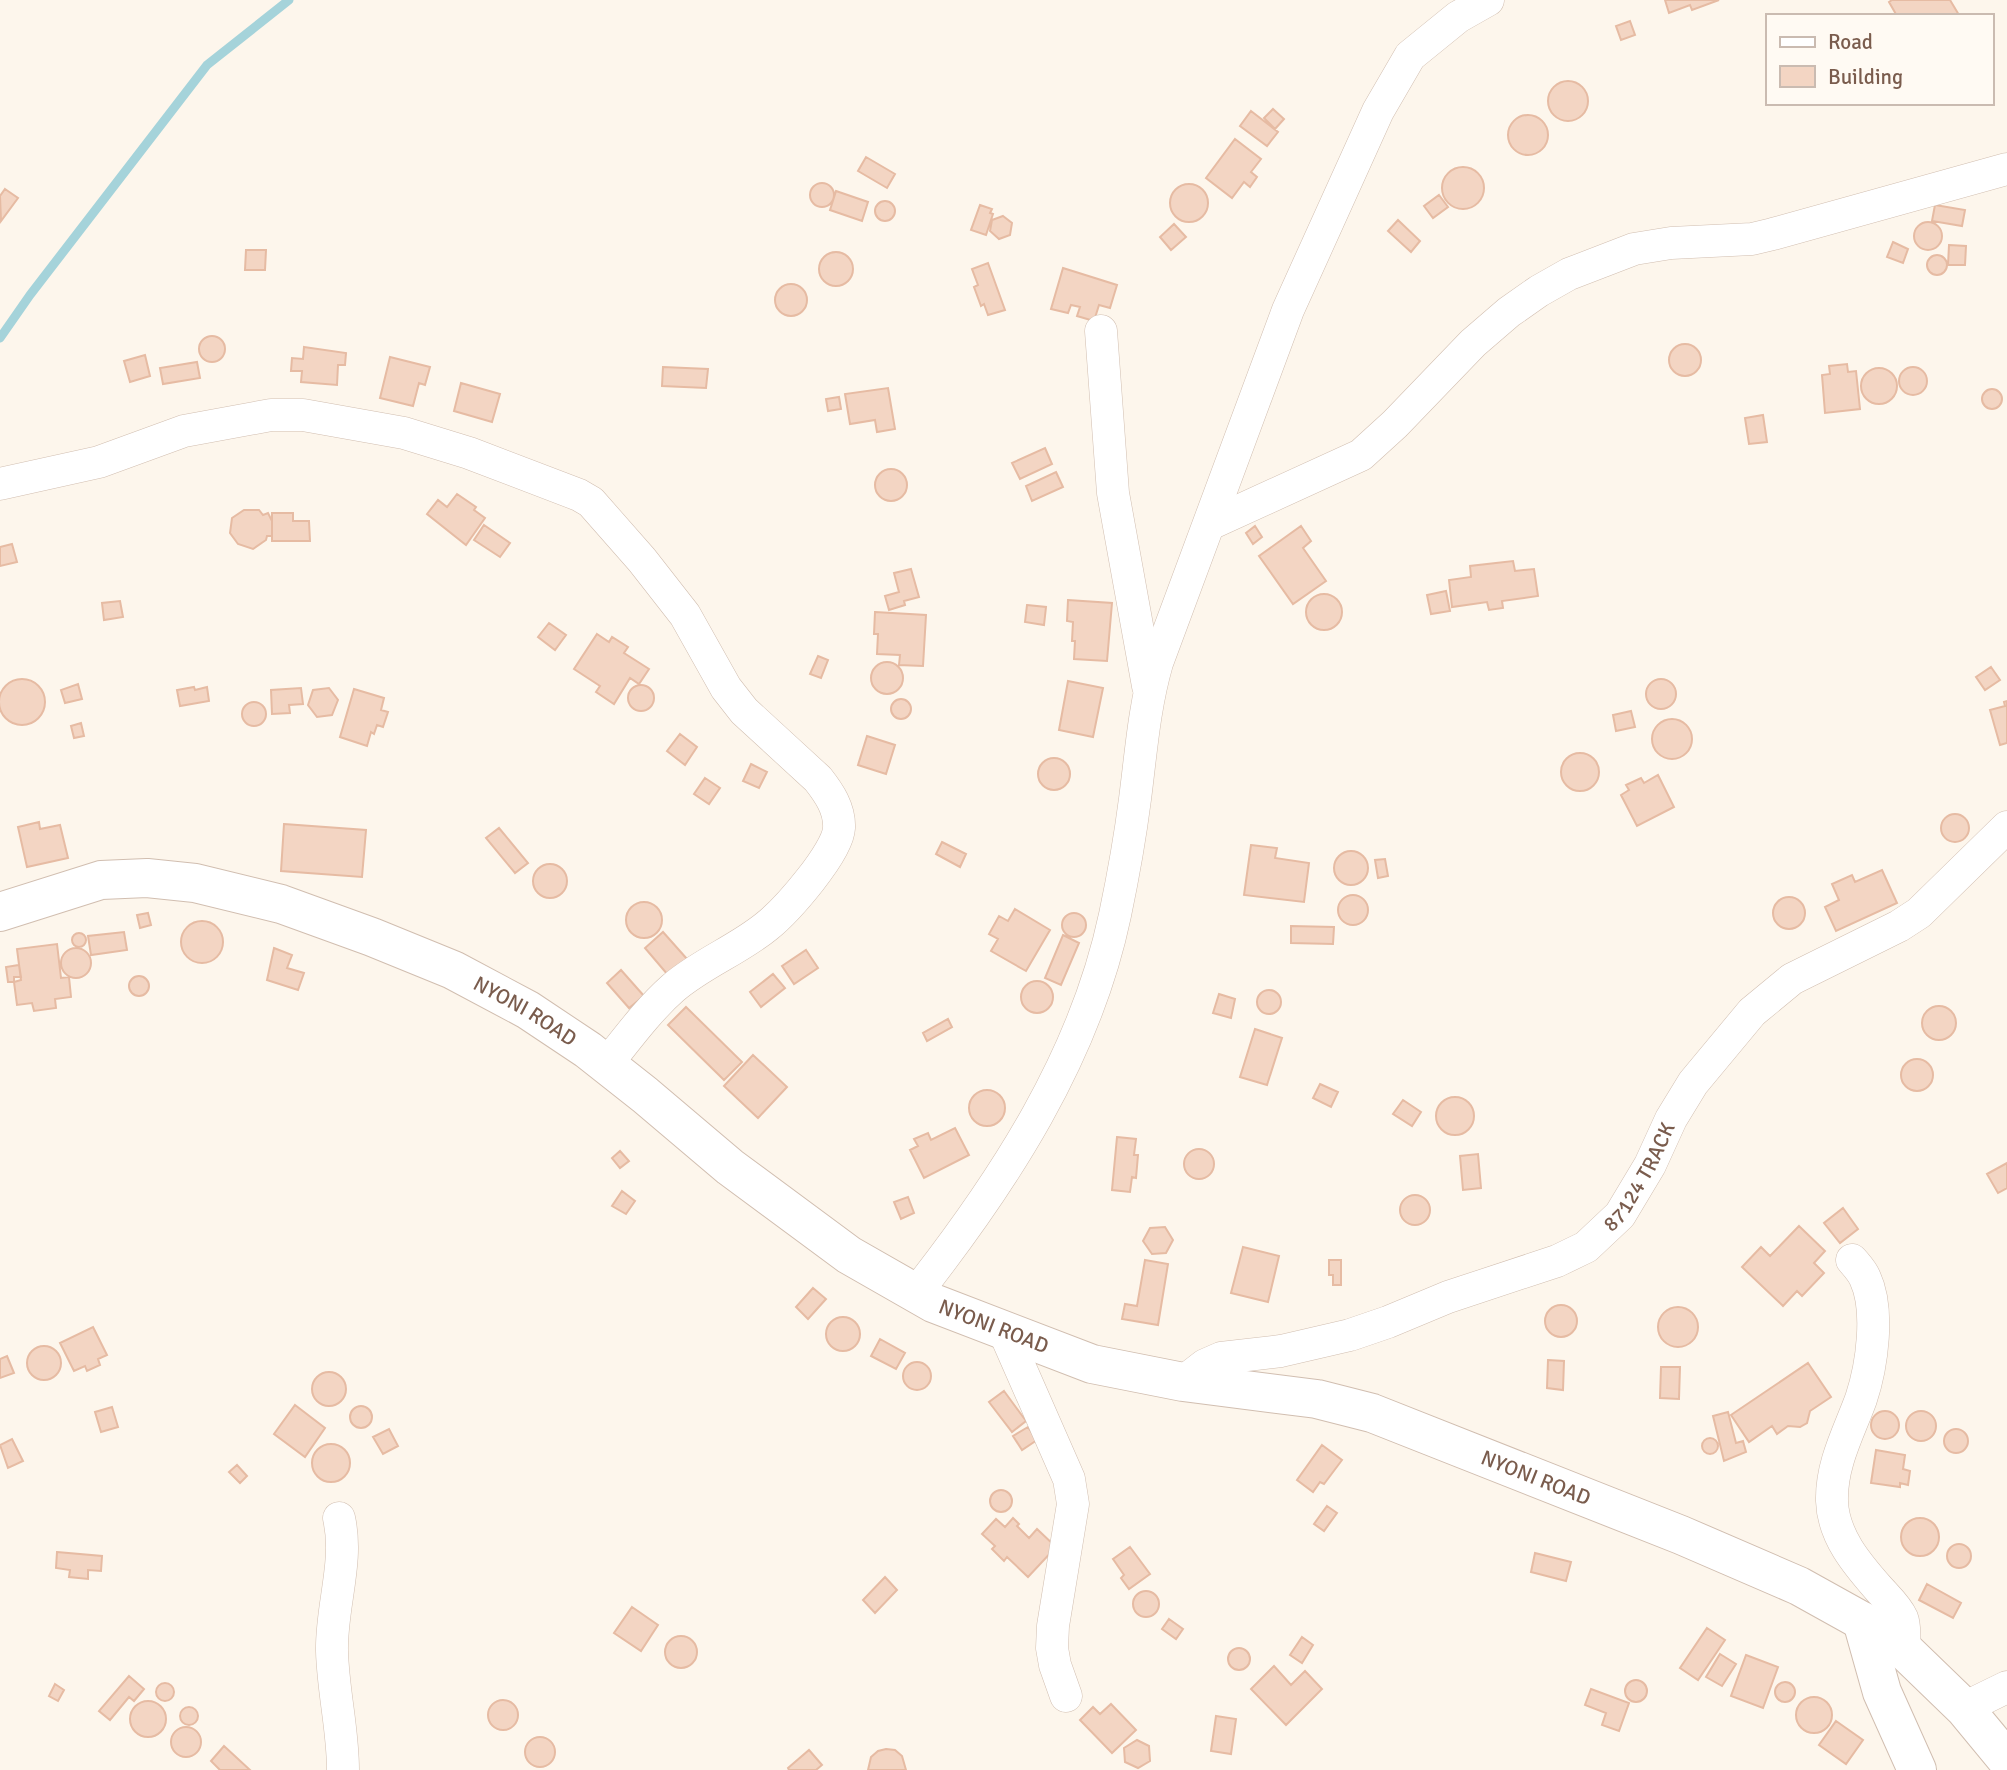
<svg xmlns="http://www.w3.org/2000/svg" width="2007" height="1770" viewBox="0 0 2007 1770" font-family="Signika,sans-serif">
  <rect width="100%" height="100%" fill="#fdf6ec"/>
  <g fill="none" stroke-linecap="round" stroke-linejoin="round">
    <!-- stream -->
    <path stroke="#a5d3da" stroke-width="9" d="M0 338 30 295 207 65 289 0"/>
  </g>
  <!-- building -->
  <path fill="#f3d5c3" stroke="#e6bba3" stroke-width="2" d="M1665 0H1719L1692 10 1690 5 1669 13Z
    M1892 0H1950L1959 15 1897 16 1889 2Z
    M1630 21 1635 35 1621 40 1616 26Z
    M1548 101a20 20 0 1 1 40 0a20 20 0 1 1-40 0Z
    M1273 109 1284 119 1275 129 1264 118Z
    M1251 111 1278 132 1267 146 1240 126Z
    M1508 135a20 20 0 1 1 40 0a20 20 0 1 1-40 0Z
    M1235 139 1261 159 1251 172 1257 177 1250 187 1244 182 1232 198 1206 178Z
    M866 157 895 174 887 188 858 171Z
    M1442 188a21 21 0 1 1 42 0a21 21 0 1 1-42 0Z
    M810 195a12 12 0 1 1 24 0a12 12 0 1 1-24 0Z
    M1170 203a19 19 0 1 1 38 0a19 19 0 1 1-38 0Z
    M5 189 18 198 1 221 0 196Z
    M836 191 868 202 862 221 830 210Z
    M1439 195 1448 207 1433 218 1424 206Z
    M875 211a10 10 0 1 1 20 0a10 10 0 1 1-20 0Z
    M980 205 992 209 990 213 993 214 986 235 971 230Z
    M1935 205 1965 210 1962 226 1932 221Z
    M1003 216 1012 223 1010 235 999 239 990 231 992 220Z
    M1398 220 1420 241 1411 252 1388 231Z
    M1914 236a14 14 0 1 1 28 0a14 14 0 1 1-28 0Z
    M1174 224 1186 237 1171 250 1160 237Z
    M1893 242 1908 249 1903 263 1887 257Z
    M1949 245 1966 246 1965 265H1948Z
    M246 250H266L265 270H245Z
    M819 269a17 17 0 1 1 34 0a17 17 0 1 1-34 0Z
    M1927 265a10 10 0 1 1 20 0a10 10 0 1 1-20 0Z
    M988 263 1005 310 988 315 984 304 981 306 974 287 978 285 972 269Z
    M1063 268 1117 285 1110 308 1099 305 1094 321 1077 316 1080 307 1071 305 1068 313 1051 309Z
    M775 300a16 16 0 1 1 32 0a16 16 0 1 1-32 0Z
    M199 349a13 13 0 1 1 26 0a13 13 0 1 1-26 0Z
    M1669 360a16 16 0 1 1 32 0a16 16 0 1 1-32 0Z
    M304 347 346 353 345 365H338L337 385 301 382 302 371H291L292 358 303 359Z
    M145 355 150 376 130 382 124 361Z
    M390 357 430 367 425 385 419 383 413 406 380 398Z
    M197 362 200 378 163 384 160 368Z
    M1847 364 1848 372 1856 371 1860 409 1825 413 1822 375 1830 374 1829 366Z
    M1899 381a14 14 0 1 1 28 0a14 14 0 1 1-28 0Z
    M663 367 708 369 706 388 662 386Z
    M1861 386a18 18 0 1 1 36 0a18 18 0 1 1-36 0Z
    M461 383 500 394 492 422 454 411Z
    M888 388 895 429 877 432 875 420 850 424 845 394Z
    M1982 399a10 10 0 1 1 20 0a10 10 0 1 1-20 0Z
    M839 397 841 409 828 411 826 399Z
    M1763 415 1767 442 1749 444 1745 418Z
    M1045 448 1052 464 1020 479 1012 463Z
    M875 485a16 16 0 1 1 32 0a16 16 0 1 1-32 0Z
    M1056 472 1063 487 1032 501 1026 486Z
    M457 494 476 507 474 510 485 518 466 545 427 514 438 500 447 507Z
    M244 510H259L263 515 268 513 272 521V536H267L266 540 253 549 238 544 230 533 232 518Z
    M272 513H293V521H309L310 541H272Z
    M484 525 510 543 500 557 474 540Z
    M1255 526 1262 537 1253 544 1246 533Z
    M1301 526 1311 541 1303 548 1326 581 1293 604 1259 556Z
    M12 544 17 562 0 566V547Z
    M1513 561 1515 571 1534 569 1538 596 1502 601 1503 608 1489 610 1487 602 1452 607 1449 580 1471 577 1470 566Z
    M911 569 919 597 904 601 905 605 889 610 885 596 899 592 894 573Z
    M1446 591 1450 611 1431 614 1427 595Z
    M1306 612a18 18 0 1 1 36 0a18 18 0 1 1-36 0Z
    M1068 600 1112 603 1107 661 1074 659 1075 641H1072L1073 622 1067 621Z
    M120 601 123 617 104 620 102 603Z
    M1027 605 1046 607 1044 625 1025 622Z
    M875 612 926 615 923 666 899 665 900 655 877 654 878 634H874Z
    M549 623 566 635 555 650 538 637Z
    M597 634 609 642 612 637 628 647 624 653 649 669 639 684 630 678 614 704 596 692 600 686 574 669Z
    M818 656 828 660 821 678 810 674Z
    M871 678a16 16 0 1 1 32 0a16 16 0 1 1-32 0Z
    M1991 667 2000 680 1985 690 1976 677Z
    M1646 694a15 15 0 1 1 30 0a15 15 0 1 1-30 0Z
    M-1 702a23 23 0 1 1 46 0a23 23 0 1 1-46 0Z
    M1068 681 1103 688 1093 737 1059 730Z
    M78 684 82 699 65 703 61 690Z
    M628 698a13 13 0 1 1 26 0a13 13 0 1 1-26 0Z
    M194 687 195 690 207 687 209 701 180 706 177 690Z
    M301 688 303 704 289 705 290 713 272 714 271 690Z
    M329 688 338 700 332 715 317 717 308 705 313 690Z
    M354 689 384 698 381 710 388 712 383 727 377 725 374 734 371 732 367 746 340 737Z
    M891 709a10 10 0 1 1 20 0a10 10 0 1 1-20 0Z
    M2007 701V743L2000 745 1990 710 2005 706 2004 702Z
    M242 714a12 12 0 1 1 24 0a12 12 0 1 1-24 0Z
    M1631 711 1635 727 1616 731 1613 715Z
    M1652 739a20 20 0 1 1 40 0a20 20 0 1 1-40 0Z
    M81 723 84 736 74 738 71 726Z
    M680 734 697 747 685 765 667 751Z
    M867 736 895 745 886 774 858 765Z
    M1561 772a19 19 0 1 1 38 0a19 19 0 1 1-38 0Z
    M1038 774a16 16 0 1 1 32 0a16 16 0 1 1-32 0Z
    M751 764 767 772 759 788 743 781Z
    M1658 775 1674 807 1637 826 1621 795 1629 790 1626 785 1641 778 1644 783Z
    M705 778 720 788 709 804 694 794Z
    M1941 828a14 14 0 1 1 28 0a14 14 0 1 1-28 0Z
    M39 822 40 829 60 825 68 858 27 867 18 827Z
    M284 824 366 830 362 877 281 871Z
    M499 828 528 863 515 873 486 838Z
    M942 842 966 854 960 867 936 854Z
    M1251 845 1277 848 1275 858 1309 863 1304 902 1244 895Z
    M1334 868a17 17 0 1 1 34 0a17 17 0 1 1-34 0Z
    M1385 859 1388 876 1378 878 1375 860Z
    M533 881a17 17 0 1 1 34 0a17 17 0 1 1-34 0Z
    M1882 870 1897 903 1836 931 1825 907 1839 900 1832 884 1852 875 1855 882Z
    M1338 910a15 15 0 1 1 30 0a15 15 0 1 1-30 0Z
    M1773 913a16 16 0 1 1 32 0a16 16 0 1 1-32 0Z
    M626 920a18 18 0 1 1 36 0a18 18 0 1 1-36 0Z
    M1015 909 1050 930 1026 971 991 951 998 939 989 934 999 916 1008 921Z
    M148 913 151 925 140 928 137 915Z
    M1062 925a12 12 0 1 1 24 0a12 12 0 1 1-24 0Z
    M181 942a21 21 0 1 1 42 0a21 21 0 1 1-42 0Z
    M1291 926 1334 927 1333 944 1291 943Z
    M124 932 127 950 91 955 88 936Z
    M663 932 687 959 668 975 645 948Z
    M72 940a7 7 0 1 1 14 0a7 7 0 1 1-14 0Z
    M1063 935 1079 943 1061 985 1045 978Z
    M57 944 61 978 69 977 71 997 55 999 56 1008 34 1011 32 1003 17 1005 14 982 21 980 17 949Z
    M274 948 292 955 287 968 304 973 298 990 267 980Z
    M61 963a15 15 0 1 1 30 0a15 15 0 1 1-30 0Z
    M806 950 818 968 794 984 782 966Z
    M19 965 21 977H14V982H8L6 967Z
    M621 970 644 996 629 1008 607 983Z
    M773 974 785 988 761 1007 750 992Z
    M129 986a10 10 0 1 1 20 0a10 10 0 1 1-20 0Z
    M1021 997a16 16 0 1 1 32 0a16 16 0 1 1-32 0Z
    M1257 1002a12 12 0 1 1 24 0a12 12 0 1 1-24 0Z
    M1219 994 1235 999 1231 1018 1213 1013Z
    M1922 1023a17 17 0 1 1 34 0a17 17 0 1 1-34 0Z
    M686 1007 742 1062 724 1080 668 1025Z
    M948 1019 952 1027 927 1041 923 1033Z
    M1255 1029 1282 1038 1267 1085 1240 1077Z
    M753 1055 787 1087 758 1118 724 1086Z
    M1901 1075a16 16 0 1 1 32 0a16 16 0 1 1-32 0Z
    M1320 1084 1338 1092 1331 1107 1313 1098Z
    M969 1108a18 18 0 1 1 36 0a18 18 0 1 1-36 0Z
    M1436 1116a19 19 0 1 1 38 0a19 19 0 1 1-38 0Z
    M1403 1100 1421 1112 1412 1126 1393 1114Z
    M955 1128 969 1155 924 1178 910 1150 918 1146 914 1139 928 1133 931 1140Z
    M1117 1137 1136 1139 1134 1155H1138L1136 1178 1132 1177 1130 1192 1112 1190Z
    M1184 1164a15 15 0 1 1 30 0a15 15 0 1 1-30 0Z
    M620 1151 629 1161 620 1168 612 1158Z
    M1478 1154 1481 1188 1463 1190 1460 1156Z
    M2007 1163V1188L1998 1193 1987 1174Z
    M622 1191 635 1201 626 1214 612 1206Z
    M1400 1210a15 15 0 1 1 30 0a15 15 0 1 1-30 0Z
    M908 1197 914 1213 901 1219 894 1202Z
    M1843 1208 1858 1229 1840 1243 1824 1223Z
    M1799 1226 1825 1251 1814 1263 1824 1273 1802 1296 1797 1291 1783 1306 1742 1267 1761 1247 1770 1256Z
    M1165 1227 1173 1240 1166 1253 1152 1254 1143 1241 1150 1228Z
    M1243 1247 1279 1256 1268 1302 1231 1293Z
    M1145 1260 1168 1264 1158 1325 1122 1319 1125 1304 1137 1306Z
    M1329 1260H1341V1285H1333V1275H1329Z
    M813 1288 826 1299 808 1319 796 1307Z
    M1545 1321a16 16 0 1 1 32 0a16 16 0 1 1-32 0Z
    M1658 1327a20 20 0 1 1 40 0a20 20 0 1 1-40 0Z
    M826 1334a17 17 0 1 1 34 0a17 17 0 1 1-34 0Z
    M93 1327 107 1355 98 1359 100 1365 87 1371 85 1366 74 1371 60 1343Z
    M880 1339 905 1353 896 1369 871 1356Z
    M27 1363a17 17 0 1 1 34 0a17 17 0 1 1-34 0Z
    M7 1356 14 1373 0 1378V1359Z
    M1548 1360 1564 1361 1563 1390 1547 1388Z
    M903 1376a14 14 0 1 1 28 0a14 14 0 1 1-28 0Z
    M1808 1363 1831 1397 1810 1411 1807 1423 1800 1427 1788 1426 1777 1434 1772 1426 1749 1442 1731 1415Z
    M1661 1367H1680L1679 1399 1660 1398Z
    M312 1389a17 17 0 1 1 34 0a17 17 0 1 1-34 0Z
    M1004 1391 1026 1421 1012 1432 989 1402Z
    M295 1405 325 1428 305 1457 274 1434Z
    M350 1417a11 11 0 1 1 22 0a11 11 0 1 1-22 0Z
    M112 1407 118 1427 101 1432 95 1412Z
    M1871 1425a14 14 0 1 1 28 0a14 14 0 1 1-28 0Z
    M1906 1426a15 15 0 1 1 30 0a15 15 0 1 1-30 0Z
    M1728 1412 1736 1443 1743 1441 1746 1452 1724 1461 1713 1416Z
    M1028 1427 1037 1440 1022 1450 1013 1436Z
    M389 1429 398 1446 383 1454 373 1437Z
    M1944 1441a12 12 0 1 1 24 0a12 12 0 1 1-24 0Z
    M1702 1446a8 8 0 1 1 16 0a8 8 0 1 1-16 0Z
    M12 1439 23 1461 8 1468 0 1445Z
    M312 1463a19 19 0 1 1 38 0a19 19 0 1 1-38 0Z
    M1322 1445 1342 1460 1324 1484 1320 1482 1313 1492 1297 1480Z
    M1876 1450 1905 1455 1903 1469 1910 1471 1908 1485 1900 1483V1487L1871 1483Z
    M237 1465 247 1476 240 1483 229 1472Z
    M990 1501a11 11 0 1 1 22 0a11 11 0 1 1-22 0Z
    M1327 1506 1337 1513 1324 1531 1314 1524Z
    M1013 1518 1019 1524 1017 1526 1029 1538 1037 1529 1056 1547 1028 1577 1007 1557 1004 1561 992 1549 995 1546 982 1534 996 1519 1005 1527Z
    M1901 1537a19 19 0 1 1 38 0a19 19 0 1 1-38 0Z
    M1947 1556a12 12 0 1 1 24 0a12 12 0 1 1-24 0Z
    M1130 1547 1150 1574 1129 1589 1121 1578 1124 1575 1113 1559Z
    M57 1552 102 1556 101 1571 88 1570V1579L69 1577 70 1570 56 1568Z
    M1535 1553 1571 1562 1566 1581 1531 1572Z
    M885 1577 897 1590 875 1613 863 1600Z
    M1927 1584 1961 1603 1953 1618 1919 1600Z
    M1133 1604a13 13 0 1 1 26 0a13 13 0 1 1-26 0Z
    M632 1607 658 1625 641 1651 614 1633Z
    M1169 1619 1183 1629 1176 1639 1162 1629Z
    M1707 1628 1725 1640 1698 1680 1680 1668Z
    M665 1652a16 16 0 1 1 32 0a16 16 0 1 1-32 0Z
    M1302 1637 1313 1645 1302 1663 1290 1655Z
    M1228 1659a11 11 0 1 1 22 0a11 11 0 1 1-22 0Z
    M1720 1654 1736 1664 1722 1686 1706 1677Z
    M1746 1655 1778 1667 1763 1708 1731 1696Z
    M1274 1666 1291 1685 1305 1671 1322 1689 1286 1725 1251 1689Z
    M129 1676 144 1689 134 1701 129 1697 110 1720 99 1711Z
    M1625 1691a11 11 0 1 1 22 0a11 11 0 1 1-22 0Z
    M1775 1692a10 10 0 1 1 20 0a10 10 0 1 1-20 0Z
    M156 1692a9 9 0 1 1 18 0a9 9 0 1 1-18 0Z
    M55 1684 64 1690 58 1701 49 1696Z
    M1591 1689 1629 1703 1619 1731 1602 1725 1606 1713 1585 1705Z
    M1796 1715a18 18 0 1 1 36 0a18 18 0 1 1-36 0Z
    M488 1715a15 15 0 1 1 30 0a15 15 0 1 1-30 0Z
    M130 1719a18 18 0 1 1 36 0a18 18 0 1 1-36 0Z
    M1111 1704 1136 1730 1112 1753 1080 1720 1093 1707 1100 1714Z
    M180 1716a9 9 0 1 1 18 0a9 9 0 1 1-18 0Z
    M1216 1716 1236 1719 1231 1754 1211 1751Z
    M1836 1721 1863 1740 1846 1764 1819 1745Z
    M171 1742a15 15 0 1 1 30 0a15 15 0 1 1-30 0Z
    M525 1752a15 15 0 1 1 30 0a15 15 0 1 1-30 0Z
    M1137 1740 1149 1746 1150 1761 1138 1768 1125 1762 1124 1748Z
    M224 1746 250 1770H220L211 1761Z
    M886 1749 895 1750 902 1756 906 1770H868L871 1757 878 1751Z
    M809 1750 822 1765 816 1770H789L788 1768Z"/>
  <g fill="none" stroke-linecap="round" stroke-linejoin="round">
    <defs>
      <g id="minor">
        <path d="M1101 331 1113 493 1148 686"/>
        <path d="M0 484 99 462 184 431 271 415H303L404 433 469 453 579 495 591 502 642 560 685 615 726 688 744 711 818 779C829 793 840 809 839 828 838 852 787 910 767 926 738 950 702 963 673 988 648 1010 627 1039 606 1065"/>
        <path d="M1210 524 1361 455 1395 424 1473 343 1509 312 1539 291 1569 274 1634 249 1671 243 1752 239 1773 234 2007 169"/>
        <path d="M1852 1260C1857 1266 1862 1271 1865 1278 1880 1310 1872 1366 1861 1399 1849 1432 1831 1464 1832 1501 1833 1536 1857 1564 1879 1589 1887 1598 1897 1607 1902 1618 1906 1628 1904 1640 1904 1650"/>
        <path d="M916 1293C1004 1181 1085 1057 1115 915 1123 877 1130 838 1135 799 1141 753 1144 708 1157 663L1288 310 1378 111 1410 56 1458 17 1488 0"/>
        <path d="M1004 1331 1069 1479 1073 1504 1053 1626 1052 1648 1055 1665 1066 1696"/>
        <path id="s1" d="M1183 1382 1205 1365 1221 1358 1281 1351 1350 1335 1388 1322 1448 1297 1557 1261 1586 1247 1620 1215 1650 1165 1671 1119 1693 1083 1752 1012 1792 979 1899 926 1919 913 2007 827"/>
        <path d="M339 1518C349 1562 331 1606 332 1651 333 1691 343 1730 343 1770"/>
        <path d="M1964 1708 2007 1687"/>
      </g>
      <g id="tertiary">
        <path id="s2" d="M0 912 101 880 147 878 195 883 281 904 372 937 453 970 528 1010 588 1050 645 1095 730 1167 849 1255 933 1303 1092 1364 1183 1382 1317 1399 1372 1413 1681 1535 1799 1586 1862 1621 1904 1650 1964 1708 2007 1760"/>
        <path d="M1862 1621 1882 1692 1917 1770"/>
      </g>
    </defs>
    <!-- minor casing -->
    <use href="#minor" stroke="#d1beb0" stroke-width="33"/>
    <!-- tertiary casing -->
    <use href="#tertiary" stroke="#d1beb0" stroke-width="40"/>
    <!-- minor -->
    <use href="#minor" stroke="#fff" stroke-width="32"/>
    <!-- tertiary -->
    <use href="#tertiary" stroke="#fff" stroke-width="38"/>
  </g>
  <g text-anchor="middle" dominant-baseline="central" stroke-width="5" stroke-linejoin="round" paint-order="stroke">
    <!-- street labels -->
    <g font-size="21" fill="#7a5c4d" stroke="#fffaf3">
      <text stroke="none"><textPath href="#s2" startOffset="556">NYONI ROAD</textPath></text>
      <text stroke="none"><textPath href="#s1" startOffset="518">87124 TRACK</textPath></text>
      <text stroke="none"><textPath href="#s2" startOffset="1124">NYONI ROAD</textPath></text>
      <text stroke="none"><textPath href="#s2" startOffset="1690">NYONI ROAD</textPath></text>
    </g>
  </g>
  <!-- legend -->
  <rect x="1766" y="14" width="228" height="91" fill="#fffaf3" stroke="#cabbb1" stroke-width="2"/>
  <rect x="1780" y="37" width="35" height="10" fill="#ffffff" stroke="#cabbb1" stroke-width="2"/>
  <text x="1828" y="49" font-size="21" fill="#7a5c4d">Road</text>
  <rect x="1780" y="66" width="35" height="21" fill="#f3d5c3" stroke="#cabbb1" stroke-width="2"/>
  <text x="1828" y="84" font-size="21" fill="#7a5c4d">Building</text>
</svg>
